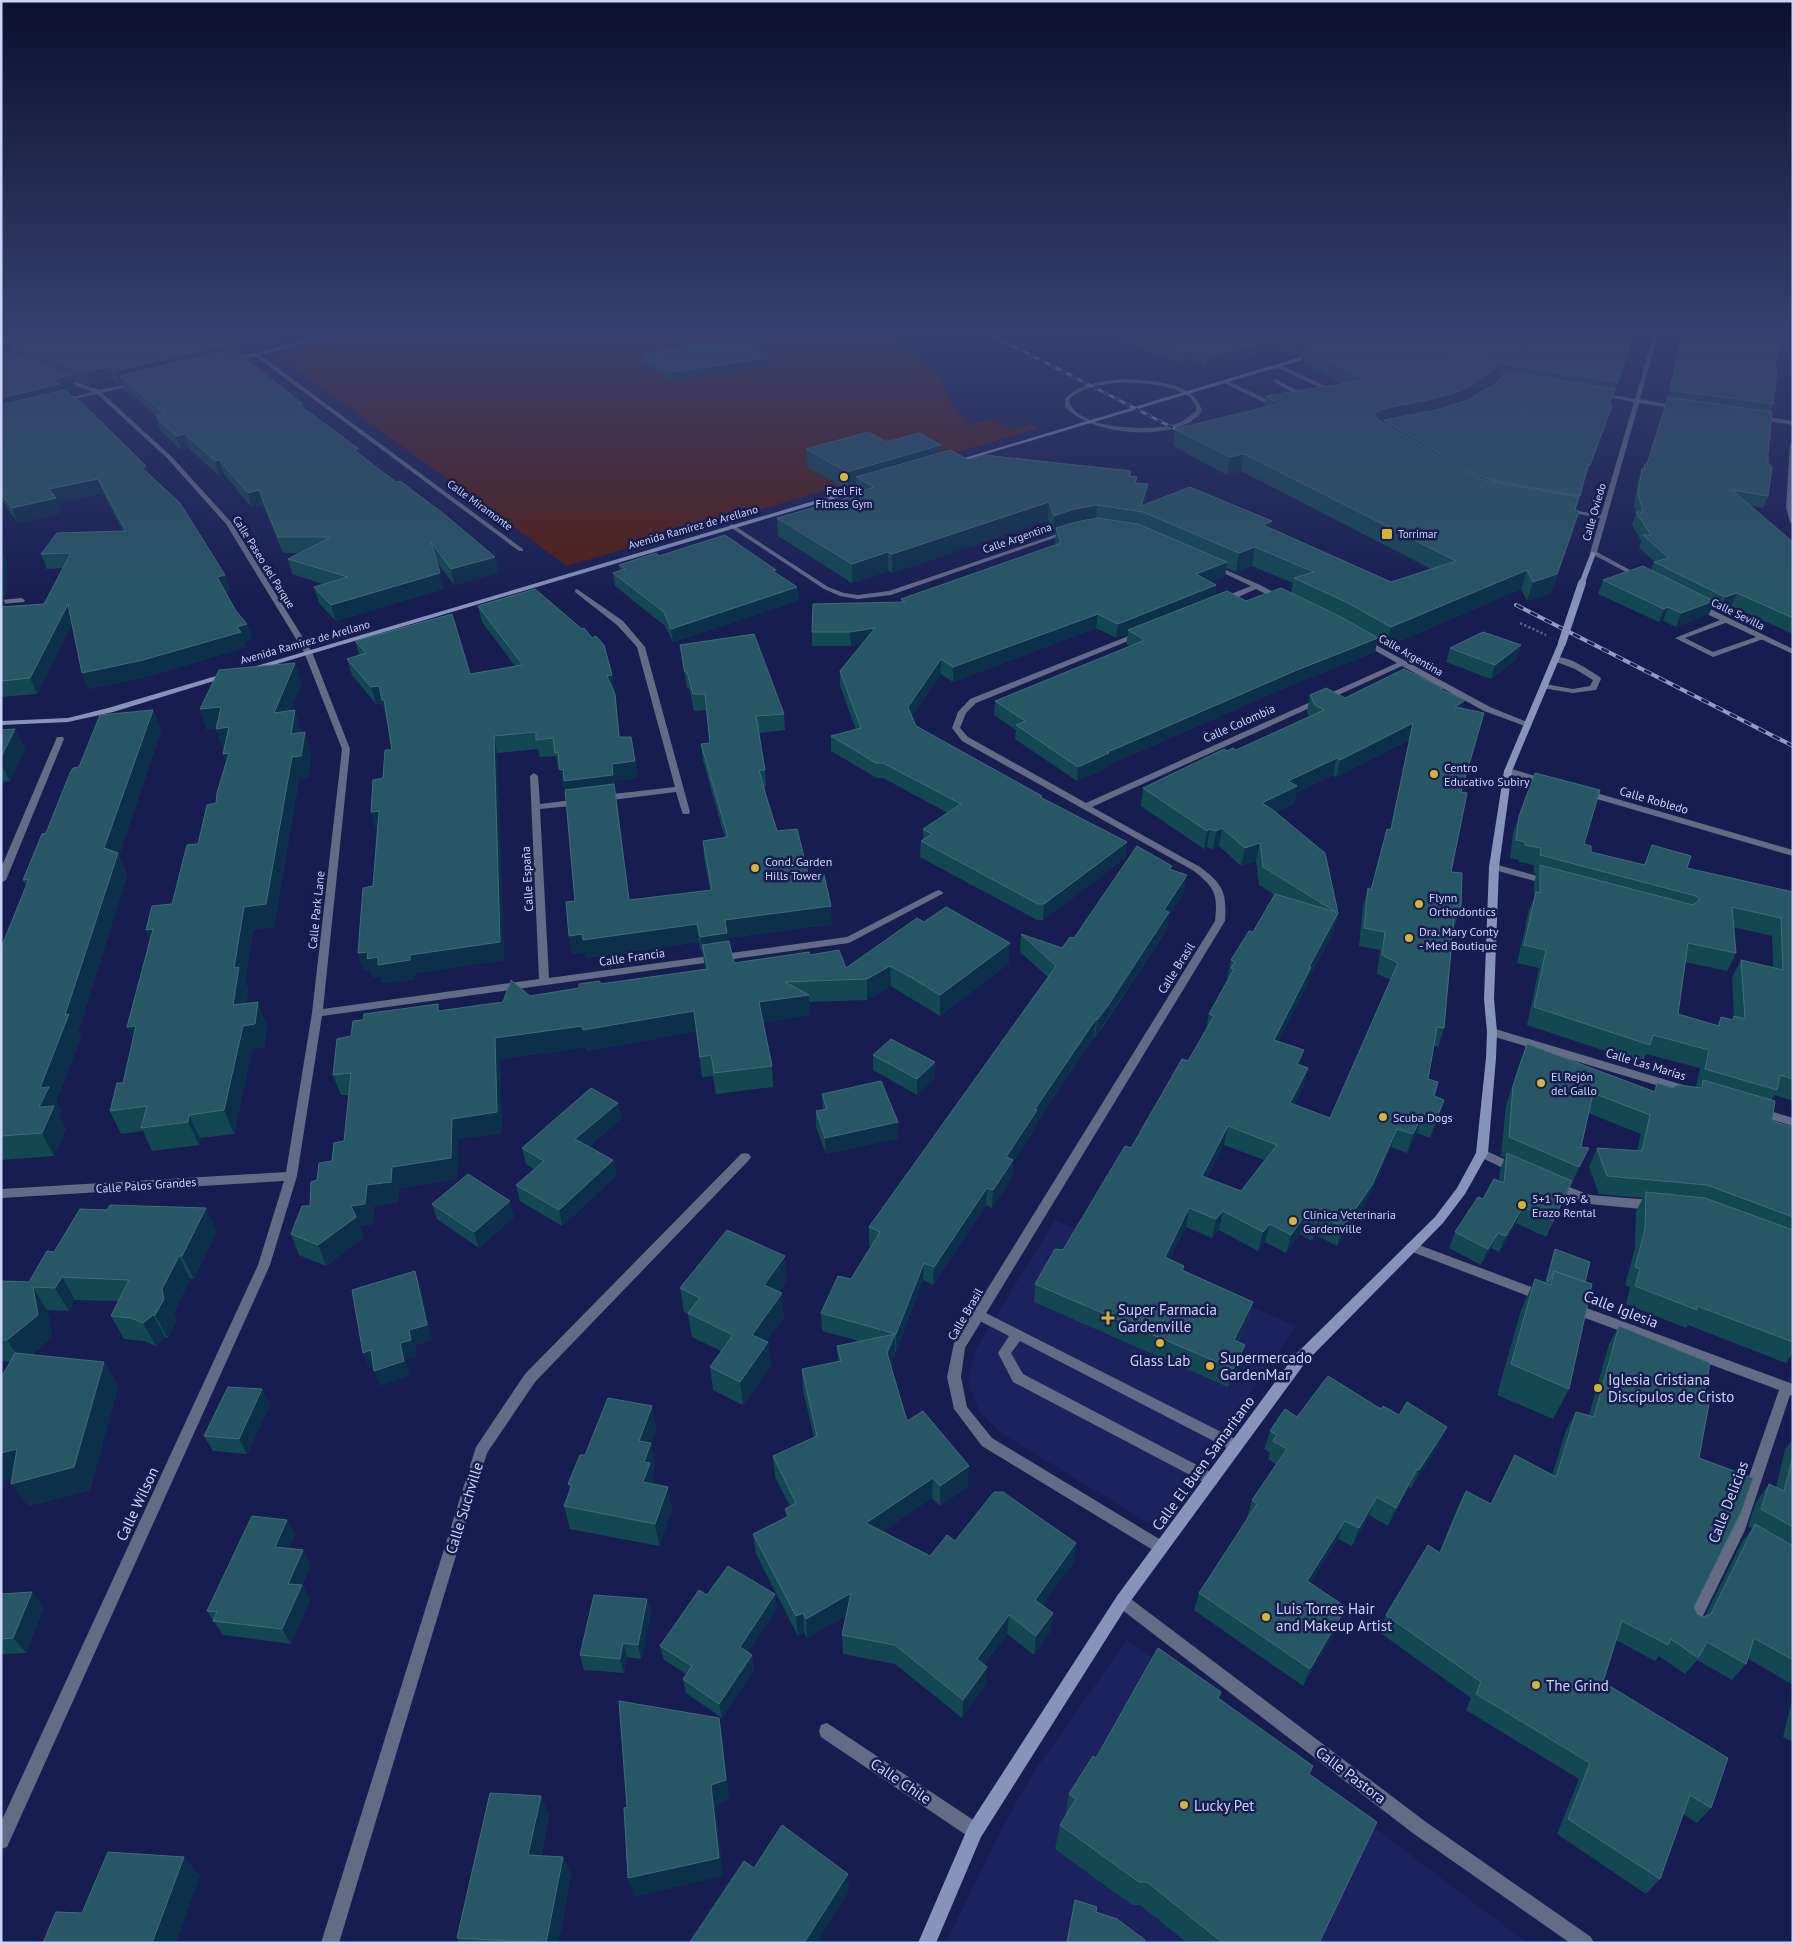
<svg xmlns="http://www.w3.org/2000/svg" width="1794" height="1944" viewBox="0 0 1794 1944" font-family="'PT Sans',sans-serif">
  <rect width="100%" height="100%" fill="#171d51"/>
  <!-- built -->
  <path fill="#1c225e" d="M1055 1220 1296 1326 1157 1528 1001 1433 979 1411 968 1378 977 1347Z
    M1127 1640 1527 1943H946L1001 1830 1032 1775Z"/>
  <!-- green -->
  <path fill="#541d11" d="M369 332H885L940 375 953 407 972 424 992 419 1012 429 1030 424 1039 428 567 566 276 355Z"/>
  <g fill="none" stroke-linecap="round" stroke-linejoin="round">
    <!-- path -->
    <path stroke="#575e8b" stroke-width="2.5" stroke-dasharray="2.5 2" stroke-linecap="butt" d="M1520 623 1546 635"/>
    <!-- lane -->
    <path fill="#646b85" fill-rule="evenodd" d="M1278 364 1336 391 1337 392 1332 393 1276 367V365Z
      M1123 379C1148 380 1195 381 1202 411 1199 415 1195 419 1190 422 1159 440 1090 434 1065 407V399C1078 383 1104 381 1123 379ZM1115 383C1134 382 1185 384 1194 403 1196 405 1196 408 1196 411 1189 417 1182 422 1173 425 1150 431 1075 430 1069 400 1080 387 1100 386 1115 383Z
      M1276 379 1306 396 1307 397 1302 398 1274 382 1273 381Z
      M1226 380 1270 401 1277 400 1280 402 1267 404 1224 383 1223 382Z
      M1725 618H1728V622L1685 638 1713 652 1759 636H1765L1766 638 1713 657 1675 638Z
      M1554 657C1570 656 1587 669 1600 677L1601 679 1596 690 1573 693 1542 688 1541 686 1545 684 1573 689 1590 686 1593 680 1575 669 1554 661Z
      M978 1309 1241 1442 1243 1446 1241 1450 1236 1452 1231 1450 1020 1341 1011 1353 1023 1374 1216 1475 1218 1480 1216 1485 1211 1486 1013 1382 998 1353 1009 1336 974 1318 972 1314 974 1310Z"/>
    <!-- street -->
    <path fill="#646b85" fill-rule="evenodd" d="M339 332H349L260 355 523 549V551H519L255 356 231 362 228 360Z
      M1654 332H1659L1640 399 1681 407 1678 409 1639 403 1597 552 1641 576V578L1639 579 1590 553 1600 518 1564 511 1567 509 1601 515 1634 402 1598 395 1601 393 1635 399Z
      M61 377 99 390 138 382V384L102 393 171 456 231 522 312 652 350 749 323 1009 539 979 530 776 534 773 538 776 540 804 580 799 584 802 580 805 540 809 549 978 847 937 936 891 939 890 944 893 849 943 322 1016 297 1176 270 1265 7 1847 1 1849V1822L258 1265 284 1181 1 1198V1189L286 1172 312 1013 342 749 304 652 226 524 167 458 97 394 61 402V400L93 392 59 380 58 379Z
      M1759 416 1793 421V425L1757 419 1756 418Z
      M1793 442V524L1790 522 1786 507 1790 444Z
      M732 524 828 587 844 593 858 595 889 591 1066 531 1071 532 891 595 858 599 840 596 824 589 730 527 729 526Z
      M1215 565 1260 585 1285 598 1278 600 1256 589 1227 602H1221V598L1251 586 1213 568V566Z
      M577 589 623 621 645 647 690 812 689 814H683L682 812 676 792 604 801 600 798 604 795 675 787 637 647 617 625 575 592V590Z
      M21 598 25 600 24 602 1 604V600Z
      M1696 605H1702L1793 649V654L1696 609Z
      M1136 633H1142L1143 635 976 703 966 713 960 728 968 737 1086 803 1397 663 1362 643V639H1365L1490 707 1532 724 1528 726H1525L1484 711 1402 666 1092 807 1200 867C1223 884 1227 892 1225 921L965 1348 961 1377 967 1407 992 1438 1166 1543 1168 1548 1166 1553 1161 1555 982 1446 954 1409 947 1377 954 1343 1215 921C1218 894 1215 888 1194 871L962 741 952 728 958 712 970 699Z
      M57 737H63L64 739 6 880 1 883V868Z
      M1508 768 1549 780 1550 782 1546 785 1505 773 1504 771Z
      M1586 790 1793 850V856L1583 795 1582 793Z
      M1494 864 1552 880 1554 882 1549 885 1491 869 1489 867 1491 865Z
      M1492 1028 1690 1087 1691 1090 1690 1093 1686 1094 1488 1035 1487 1032 1488 1029Z
      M1760 1108 1793 1118V1126L1756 1115 1754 1112 1756 1109Z
      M1482 1149 1517 1165 1519 1168 1517 1171 1513 1172 1509 1171 1478 1156 1476 1153 1478 1150Z
      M745 1153 749 1154 751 1157 749 1160 535 1382 487 1453 339 1943H321L476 1447 525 1374 741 1154Z
      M1556 1182 1590 1195 1652 1200 1656 1202 1658 1205 1656 1208 1652 1210 1589 1204 1552 1189 1550 1186 1552 1183Z
      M1411 1242 1545 1292 1547 1296 1545 1300 1541 1301 1407 1250 1405 1247 1407 1244Z
      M1573 1303 1793 1384V1396L1790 1395 1745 1530 1696 1630 1691 1632 1686 1630 1683 1625 1731 1528 1779 1390 1569 1312 1567 1308 1569 1304Z
      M1122 1594 1127 1596 1426 1822 1591 1937 1594 1943H1570L1414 1834 1117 1606 1115 1601 1117 1596Z
      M827 1723 981 1825 983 1831 981 1837 975 1839 969 1837 821 1737 819 1731 821 1725Z"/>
    <!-- secondary -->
    <path fill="#8893bc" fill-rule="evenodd" d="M1314 353 1317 355 1316 356 956 463 951 462Z
      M868 485 870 486V488L250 672H247L243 670Z
      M1591 552 1596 553 1585 583 1580 584 1579 583Z
      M1559 641H1562L1566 643 1512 771 1499 867 1494 999 1497 1032 1496 1058 1488 1153 1465 1194 1443 1223 1305 1363 1127 1606 981 1837 936 1943H918L969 1825 1117 1596 1295 1355 1435 1217 1457 1188 1476 1153 1486 1058 1487 1032 1484 999 1489 867 1504 771Z
      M223 674H226L230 676 113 712 68 722 1 725V721L68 718 108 708Z"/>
    <defs>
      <path id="rail-far1" d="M986 332 1189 436"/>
      <path id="rail" d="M1516 605 1793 746"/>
    </defs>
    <!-- rail-far1 casing -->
    <use href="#rail-far1" stroke="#949cc3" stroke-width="3"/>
    <!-- rail casing -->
    <use href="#rail" stroke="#949cc3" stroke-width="4"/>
    <!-- rail-far1 -->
    <use href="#rail-far1" stroke="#171d51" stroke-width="2" stroke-dasharray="6" stroke-linecap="butt"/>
    <!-- rail -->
    <use href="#rail" stroke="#171d51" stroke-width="2.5" stroke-dasharray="8" stroke-linecap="butt"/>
    <!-- secondary-bridge -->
    <path stroke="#8893bc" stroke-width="8" d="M1562 643 1582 583"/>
  </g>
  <!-- wall -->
  <path fill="#134852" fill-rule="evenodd" d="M1 332H318L283 340 284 341 237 352 305 409 359 449 361 456 495 557 498 573 454 585 436 561 443 589 336 621 319 603 314 587 323 584 292 574 288 559 300 553H283L263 505 252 508 224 474 219 476 189 448 181 450 160 430 156 416 125 389 123 383 119 384 114 379 88 385 73 380 76 388 66 390 149 474 225 575 230 590 225 592 236 611 247 624 252 639 244 642 246 647 149 676 88 689 72 624 37 694 1 697V548L7 562 6 598 3 599 6 607 44 604 63 568 47 569 41 554 123 531 103 493 57 503 61 513 18 523 1 500Z
    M1100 332H1629L1628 335 1633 336 1614 394 1610 404 1612 406 1608 418 1586 477H1585L1575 510 1574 529 1551 593 1527 601 1521 589 1386 647 1377 642 1375 652 1294 684 1113 763 1108 766 1107 768 1077 781 1015 739 1016 730 994 715 995 701 1130 646 1126 644 1128 634 1116 638 1096 628 953 682 941 674 912 716 916 726 1042 796V798L1127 842 1125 858 1043 920H1037L920 857 921 841 923 840V829L948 813 883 778H877L831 751V736L856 730 840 686V671L862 644 851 646H812V632L901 602V599L1056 545 1055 541 1056 533 1053 534 1048 520 892 573 888 571 852 583 778 536 777 518 845 498V497L856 493V487L848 490 807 467 806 449 887 442 941 445V453L969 460 1131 471 1130 476 1137 477 1136 483 1148 484 1145 504 1271 528 1391 582 1431 569 1241 471 1227 475 1173 446 1175 429 1264 407 1266 396 1341 384 1301 361 1302 354 1293 356 1282 350 1273 352 1270 351 1206 368 1190 361 1181 364ZM1497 374 1504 375 1494 384 1483 390 1495 381ZM1252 566 1293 583 1291 593 1246 601 1215 596 1216 585 1210 582 1225 576 1226 568 1236 572Z
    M1681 332H1793V340L1781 337 1774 370 1773 404 1770 411 1768 454V496L1763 508 1751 506 1793 542V634L1731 606 1720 611 1712 607 1709 614 1676 627 1663 621 1659 622 1598 594 1603 580 1651 570 1654 562H1655L1639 548 1641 540 1632 525 1636 513 1634 505 1638 481 1642 469H1644L1645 464H1647L1667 402Z
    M708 344 769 358 770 366 673 380 642 364 641 356Z
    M659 556 797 587 798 601 673 642 665 626 615 586 613 573 620 571 619 565Z
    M478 606 612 675 617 711 620 737 635 761 637 778 614 781 629 900 710 890 704 858 703 841 725 838 703 761 701 744 710 743 706 710 694 711 689 688H687L682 661 680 645 784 714 785 730 759 733 765 770 766 787H764L777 831 809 877 832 924 728 938 734 963 810 955 846 968 924 922 1009 963 940 1016 912 999V998H910L891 986 867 1000 809 1002 810 1015 763 1022 772 1066 773 1087 716 1094 713 1076 702 1077 696 1031 587 1051 586 1047 500 1059 502 1133 458 1139 457 1179 399 1188 398 1202 374 1206 373 1224 360 1226 364 1237 326 1266 299 1255 291 1234 310 1206 317 1180 332 1161 344 1141 349 1095H341L333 1075 351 1036 440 1011 503 1002 600 984 705 969 703 955H702L699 942 586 958 585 952 573 954 569 936 575 901 565 790V787H563L560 770H558L556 756 540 757 538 749 497 753 504 960 415 973V979L383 983 381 976 373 977 370 971H364L358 953 373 886 377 830H376L371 812 392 750 387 717H386L382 703 376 704 352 675 347 659 359 655 355 641 470 674 515 666 482 622Z
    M1450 648 1517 659 1491 679 1446 662Z
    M295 663 301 684 290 711 301 731V733L311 753 308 778 299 779 274 927 253 930 245 981 248 990 246 1003 267 1024 264 1047 252 1049 234 1134 200 1138 199 1145 152 1151 143 1131 121 1134 110 1111 123 1083 133 1039 127 1027 150 940 146 930 172 904 216 803 226 763 223 754V750L216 729 207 730 200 709Z
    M1443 690 1463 708 1461 792 1451 872 1461 907 1455 925H1454L1444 1028 1438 1047 1434 1046 1428 1079 1434 1096 1444 1100 1438 1119 1430 1138 1417 1133 1407 1153 1391 1147 1366 1203 1337 1246 1316 1235 1312 1241 1300 1234 1286 1253 1265 1242 1258 1251 1219 1230 1212 1238 1186 1227 1169 1260 1184 1266 1183 1271 1253 1302 1248 1321 1238 1342 1240 1364 1228 1387 1034 1302 1035 1284 1063 1250 1131 1148 1188 1061 1206 1030 1209 1014 1228 979H1227L1231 960 1253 932 1275 895 1259 885 1256 861 1241 866 1219 846 1213 849 1207 847 1204 849 1141 806 1143 788 1227 751 1236 750 1309 717 1307 712 1310 695 1345 698ZM1409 740 1390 830 1371 890 1368 888 1363 906 1359 946 1380 950 1377 974 1391 980 1330 1118 1294 1105 1303 1086 1308 1068 1300 1065 1278 1041 1307 986 1308 979 1334 932 1338 913 1276 812 1294 804 1296 793 1333 775 1336 777ZM1224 1145 1264 1160 1241 1191 1207 1178Z
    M153 710 161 731 119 855 127 875 78 1032 81 1037 56 1101 61 1110 59 1115 66 1129 54 1156 1 1160V948L26 886 23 880 79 767Z
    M15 729 25 749 10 781 4 782 1 788V730Z
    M1519 816 1584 844 1591 852 1644 865 1652 845 1687 868 1793 892V1101L1775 1095 1772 1100V1121L1793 1127V1353L1786 1363 1688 1325 1686 1328 1626 1304 1630 1287 1625 1285 1635 1248 1636 1211 1643 1198 1599 1194 1589 1167 1597 1148 1637 1151 1641 1134 1588 1113 1581 1147 1580 1166 1546 1237 1516 1223 1499 1252 1491 1248 1481 1265 1449 1248 1455 1232 1499 1181 1500 1169 1505 1157 1501 1156 1506 1105 1520 1062 1527 1044 1654 1091 1657 1083 1672 1088 1696 1087 1700 1068 1646 1054 1642 1063 1527 1025 1539 968 1517 963 1529 910 1534 898V882L1537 874 1534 873V865L1519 862V860L1510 858 1513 833ZM1733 927 1772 936 1773 967 1741 960 1732 978 1734 1016 1732 1020 1721 1017 1717 1025 1678 1014 1685 962 1727 971 1736 953Z
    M1184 892 1169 916 1167 929 1104 1025 1095 1037H1094L1036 1124 1035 1128 1013 1162 1012 1178 992 1208 986 1205 933 1285 923 1280 896 1352H895V1355L891 1366 907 1421 968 1487 940 1506 932 1498 883 1531 930 1556 955 1541 1076 1543 1073 1563 1042 1605 1053 1613 1050 1632 1034 1655 1007 1634 984 1665 987 1667 985 1686 962 1718 895 1664 843 1654 842 1635 846 1616 807 1638 804 1632 798 1636 756 1554 753 1534 786 1518 785 1509 790 1506 775 1477 773 1456 814 1437 803 1390 802 1369 838 1361 837 1346 859 1341 822 1331 821 1313 851 1279 871 1246 869 1245V1227L1048 977 1020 952 1021 934 1062 948 1074 938Z
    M873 1055 935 1078 917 1095 873 1070Z
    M822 1094 898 1122V1138L826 1154 816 1127V1111L823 1110Z
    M618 1103 621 1119 588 1147 613 1160 616 1176 562 1226 520 1201 516 1185 534 1169 526 1164 522 1148Z
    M432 1204 514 1217 479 1248 437 1219Z
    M217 1231 194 1279H190L174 1312 176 1321 168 1338 165 1337 156 1346 144 1341 124 1339 111 1316 118 1301 75 1300 69 1311 47 1310 52 1337 31 1355 104 1362 118 1386 90 1490 28 1506 12 1478 10 1362 1 1361V1281L29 1282 54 1252Z
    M1555 1249 1585 1282 1569 1389 1553 1419 1497 1395 1521 1310 1535 1279 1545 1282 1552 1257Z
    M787 1280 779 1292 784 1317 766 1341 768 1342 771 1366 743 1405 713 1390 710 1367 721 1351 692 1337 688 1314 684 1312 680 1288Z
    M1619 1326 1705 1391 1699 1458 1694 1607 1697 1614 1703 1617 1705 1616 1742 1542 1752 1528 1748 1526 1756 1502 1769 1484 1776 1487 1785 1449 1793 1439V1685L1747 1658 1746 1664 1732 1680 1697 1660 1685 1674 1659 1656 1655 1661 1616 1640 1603 1682 1711 1808 1697 1823 1683 1814 1660 1879 1646 1894 1557 1834 1579 1779 1466 1710 1471 1698 1379 1632 1386 1615 1439 1553 1457 1509 1466 1491 1490 1504 1552 1475 1566 1430 1576 1412 1589 1415 1609 1344Z
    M270 1405 247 1454 213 1451 204 1436Z
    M1297 1417 1439 1445 1411 1488 1409 1487 1388 1526 1369 1515 1352 1546 1338 1539 1310 1583 1339 1624 1303 1686 1194 1610 1199 1593 1247 1519V1518L1252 1500 1277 1465 1268 1459 1270 1453 1264 1449 1270 1431Z
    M656 1429 651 1444 655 1466 652 1475 654 1484 672 1509 659 1546 570 1529 564 1506 570 1491 568 1484 585 1455Z
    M287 1520 295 1535 289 1548 303 1550 311 1565 302 1585 310 1600 291 1644 223 1635 207 1611Z
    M1 1594 44 1607 26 1653 1 1654Z
    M775 1594 777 1609 748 1652 752 1655 754 1669 722 1718 686 1693 683 1679 686 1674 664 1660 660 1646 707 1595Z
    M647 1599 651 1613 641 1659 627 1657 624 1673 584 1670 580 1655Z
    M1221 1692 1219 1698 1309 1774 1319 1943H1187L1140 1905H1132L1055 1849 1060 1825 1065 1817 1069 1794 1096 1758Z
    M1793 1696V1742L1783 1737Z
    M549 1815 541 1856 563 1857 571 1875 558 1943H459L457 1938Z
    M1075 1900 1096 1912 1145 1943H1066Z"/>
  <!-- shaded-wall -->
  <path fill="#0c304a" d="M49 332H106L12 347 15 354 5 356 1 346V343Z
    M267 332H318L283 340 284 341 229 354 120 376 123 383 119 384 115 371 224 343Z
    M1339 332H1354L1304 345 1302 354 1293 356 1295 346Z
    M1283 339 1282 350 1273 352 1275 341Z
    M1271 340 1270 351 1206 368 1207 357Z
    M1191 350 1190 361 1181 364 1182 353Z
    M769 358 770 366 673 380 672 372Z
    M1499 365 1495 381 1470 400 1456 407 1384 420 1383 424 1379 425 1374 414 1382 409Z
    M109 367 114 379 88 385 84 372Z
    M71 375 76 388 61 391 1 412V398L53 380Z
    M303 404 307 418 299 405Z
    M1612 406 1608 418 1586 477 1590 465Z
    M185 434 189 448 181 450 176 436Z
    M941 445V462L856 477V487L848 490 847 472Z
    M359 449 363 464 354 450Z
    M1244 454 1241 471 1227 475 1230 457Z
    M219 460 224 474 219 476 215 461Z
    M146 466 151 480 141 467Z
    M98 479 103 493 57 503 61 513 18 523 12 508 49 489Z
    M1148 484 1146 502 1143 512 1141 506Z
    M259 490 263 505 252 508 248 493Z
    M1049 502 1048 520 892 573V554Z
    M1097 505 1096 523 1056 528V533L1053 534 1054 516 1074 509Z
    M1579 511 1551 593 1527 601 1533 582Z
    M1272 521 1269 539 1263 525Z
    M1255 547 1252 566 1236 572 1239 553Z
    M1 548 7 562 6 598 3 599 6 605 5 623 1 615Z
    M888 552V571L852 583V564Z
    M495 557 498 573 454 585 451 569Z
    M1227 562 1225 576 1194 588 1196 574Z
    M1527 570 1521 589 1386 647 1391 627Z
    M440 573 443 589 336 621 331 605Z
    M225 575 230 590 222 592 217 577Z
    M1216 585 1214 599 1128 630V634L1116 638 1118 624Z
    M797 587 798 601 673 642 671 629Z
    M1737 593 1731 606 1720 611 1725 597Z
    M1714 601 1709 614 1676 627 1681 613Z
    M68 604 74 620 37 694 30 678Z
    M1668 607 1663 621 1659 622 1664 609Z
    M1098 614 1096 628 953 682V667Z
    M247 624 252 639 244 642 246 647 149 676 88 689 82 673Z
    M875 628V642L851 646 850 632Z
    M1378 638 1375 652 1294 684 1113 763 1108 766 1107 768 1077 781 1078 767 1107 752 1297 670Z
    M1521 645 1517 659 1491 679 1495 665Z
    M941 659V674L908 722V707Z
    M295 663 301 684 281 733 274 713Z
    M612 675 615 692 609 693 607 676Z
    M379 686 384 700 389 717H386L382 703 376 704 371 687Z
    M615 694 617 711 621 755 619 737Z
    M1465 700 1460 717 1455 707Z
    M221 707 229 727 223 750 216 729 207 730 200 709Z
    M153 710 161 731 119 855 127 875 78 1032 81 1037 56 1101 61 1110 59 1115 66 1129 54 1156 42 1133 39 1107 40 1088 65 1015 104 848Z
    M295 710 301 731 297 755 291 734Z
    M1413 723 1409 740 1336 777 1340 760Z
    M15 729 25 749 10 781 1 763V757Z
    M305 732 311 753 308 778 299 779 274 927 253 930 245 981 248 990 242 1028 233 1005 234 968 244 907 292 757Z
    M494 736 497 753 504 960 415 973V979L383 983 381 976 373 977 370 971H364L358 953 368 952 378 957Z
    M229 753 230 775 223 754Z
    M1337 758 1333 775 1296 793 1294 804 1258 821 1262 803 1288 781Z
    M635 761 637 778 614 781 632 918 567 799 565 787H563L560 770Z
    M1 775 4 782 1 788Z
    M379 811 384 829 376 830 371 812Z
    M1222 828 1219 846 1213 849 1216 831Z
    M1210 829 1207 847 1204 849 1207 831Z
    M1127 842 1125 858 1043 920 1044 904Z
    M1260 843 1256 861 1241 866 1245 848Z
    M1187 875 1184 892 1169 916 1167 929 1095 1037 1097 1020 1164 910Z
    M831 906 832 924 728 938 729 951 702 945 703 955H702L700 937 725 920Z
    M1338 913 1334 932 1308 979 1307 986 1270 1059 1274 1040 1309 967Z
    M697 924 699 942 586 958 585 952 573 954 569 936Z
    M153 929 156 953 146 930Z
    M1010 943 1009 963 940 1016V995Z
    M890 966 891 986 867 1000V979Z
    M809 995 810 1015 761 1023 759 1002Z
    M258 1002 267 1024 264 1047 252 1049 234 1134 224 1110 243 1026Z
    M694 1011 696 1031 587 1051 586 1047 500 1059 502 1133 458 1139 457 1179 399 1188 398 1202 374 1206 373 1224 360 1226 364 1237 326 1266 318 1245 351 1206 367 1185 392 1167 452 1119 495 1038Z
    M1096 1019 1094 1037 1036 1124 1035 1128 1013 1162 1012 1178 992 1208 993 1190 1006 1157 1035 1109Z
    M136 1026 138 1050 127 1027Z
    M1304 1050 1299 1069 1297 1064Z
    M935 1062V1078L917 1095V1079Z
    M1308 1068 1303 1086 1286 1122 1290 1103Z
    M1444 1100 1438 1119 1430 1138 1436 1120Z
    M618 1103 621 1119 578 1155 575 1139Z
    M1423 1114 1417 1133 1407 1153 1413 1134Z
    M189 1115 200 1138 199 1145 188 1122Z
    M898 1122V1138L826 1154 825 1138Z
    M1228 1126 1224 1145 1198 1195 1202 1176Z
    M1397 1129 1391 1147 1366 1203 1337 1246 1343 1227Z
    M1589 1148 1580 1166 1571 1185 1579 1167Z
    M613 1160 616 1176 562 1226 559 1210Z
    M987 1188 986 1205 933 1285 934 1267Z
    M510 1201 514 1217 479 1248 474 1232Z
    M1523 1207 1516 1223 1499 1252 1506 1236Z
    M206 1208 217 1231 194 1279 182 1256Z
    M1189 1208 1186 1227 1161 1276 1165 1257Z
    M1223 1211 1219 1230 1212 1238 1216 1219Z
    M1305 1215 1300 1234 1286 1253 1291 1235Z
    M1321 1216 1316 1235 1312 1241 1317 1222Z
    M1270 1224 1265 1242 1258 1251 1263 1232Z
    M1498 1233 1491 1248 1481 1265 1488 1249Z
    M179 1256 190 1279 174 1312 176 1321 168 1338 155 1315 162 1289Z
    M785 1256 787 1280 766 1309 764 1285Z
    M924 1263 923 1280 896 1352V1334Z
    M415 1271 421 1287 432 1340 415 1346 417 1356 406 1359 410 1376 380 1386 374 1371 400 1343 409 1330Z
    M62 1277 75 1300 69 1311 55 1288Z
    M33 1287 47 1310 52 1337 22 1362 7 1340Z
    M782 1293 784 1317 754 1358 752 1335Z
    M1253 1302 1248 1321 1229 1358 1234 1340Z
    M153 1315 165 1337 156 1346 143 1323Z
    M895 1334V1355L888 1374 887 1353Z
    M768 1342 771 1366 743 1405 740 1382Z
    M1245 1345 1240 1364 1228 1387 1233 1369Z
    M371 1350 377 1366 369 1368 363 1353Z
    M104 1362 118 1386 90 1490 28 1506 11 1484Z
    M262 1389 270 1405 247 1454 239 1439Z
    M652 1406 656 1429 651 1444 655 1466 652 1475 655 1486 643 1482 639 1441Z
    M1447 1427 1439 1445 1411 1488 1419 1470Z
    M17 1449 34 1472 1 1482V1453Z
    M969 1466 968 1487 940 1506V1486Z
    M1417 1469 1409 1487 1388 1526 1396 1508Z
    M933 1478 932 1498 866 1543V1523Z
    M668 1487 672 1509 659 1546 655 1524Z
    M1377 1497 1369 1515 1352 1546 1359 1528Z
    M287 1520 295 1535 283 1562 275 1547Z
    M1345 1521 1338 1539 1300 1599 1307 1581Z
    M1076 1543 1073 1563 1032 1619 1035 1600Z
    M303 1550 311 1565 302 1585 310 1600 291 1644 282 1629 288 1584Z
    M32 1592 44 1607 26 1653 13 1638Z
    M851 1593 852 1613 807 1638 806 1619Z
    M775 1594 777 1609 742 1661 740 1647Z
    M647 1599 651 1613 641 1659 638 1645Z
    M1346 1607 1339 1624 1303 1686 1310 1669Z
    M803 1613 804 1632 798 1636 796 1616Z
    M1053 1613 1050 1632 1034 1655 1036 1636Z
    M1009 1615 1007 1634 975 1678 977 1659Z
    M623 1643 627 1657 624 1673 620 1659Z
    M752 1655 754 1669 722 1718 719 1704Z
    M987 1667 985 1686 962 1718 963 1700Z
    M719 1718 723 1739 729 1800 716 1805 723 1876 634 1897 628 1878 711 1785Z
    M541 1796 549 1815 537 1874 528 1855Z
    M184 1857 200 1876 176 1943H152Z
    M563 1857 571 1875 558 1943H546Z
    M848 1874 849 1891 817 1943H804Z"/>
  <!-- building -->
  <path fill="#275764" stroke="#416b7b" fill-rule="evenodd" d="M1 332H49L1 343Z
    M76 332H267L224 343 226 345 115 371 109 367 84 372 12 347Z
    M1129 332H1339L1295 346 1283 339 1275 341 1271 340 1207 357 1191 350 1182 353Z
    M1347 332H1385L1426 346 1499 365 1474 384 1460 391 1432 399 1382 409 1374 414 1377 419 1464 471 1487 481 1579 497 1575 510 1579 511 1557 574 1533 582 1527 570 1391 627 1348 603 1294 578 1314 572 1255 547 1239 553 1143 512 1097 505 1074 509 1054 516 1049 502 892 554 888 552 852 564 777 518 847 498 845 497 874 487 856 477 950 450 969 460 984 455 1131 471 1129 476 1137 477 1135 483 1148 484 1141 506 1190 487 1272 521 1263 525 1391 582 1456 561 1244 454 1230 457 1175 429 1279 404 1266 396 1366 380 1304 345Z
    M1390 332H1629L1628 335 1633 336 1618 382 1506 364 1430 345Z
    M1682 332H1782L1774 370H1777L1773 404 1670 390Z
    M739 336 751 342 769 358 672 372 641 356 703 342 708 344Z
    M233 349 303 404 299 405 359 449 354 450 396 482 400 481 444 514 495 557 451 569 431 542 440 573 331 605 314 587 348 577 288 559 331 537H278L259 490 248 493 219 460 215 461 185 434 176 436 156 416 165 414 120 376Z
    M1 351 71 375 53 380 59 384 1 398Z
    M1508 372 1615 389 1609 403 1612 406 1590 465H1588L1580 496 1491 480 1468 471 1384 420 1437 410 1466 401 1494 384Z
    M65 390 83 404 146 466 141 467 180 503 225 575 217 577 236 611 247 624 237 627 241 632 143 660 82 673 68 604 30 678 1 681V607L44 604 71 553 41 554 57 533 126 531 98 479 49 489 56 498 12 508 1 494V405Z
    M1668 397 1772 412 1768 454V463L1772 467 1768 496 1732 490 1793 542V618L1737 593 1725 597 1654 562 1669 558 1643 535H1651L1636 512H1643L1638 493 1642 469H1644L1645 464H1647Z
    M868 432 887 442 919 433 941 445 847 472 806 449Z
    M1097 518 1138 524 1227 562 1196 574 1216 585 1118 624 1098 614 953 667 941 659 908 707 916 726 1042 796 1040 797 1127 842 1044 904H1038L921 841 932 834 923 829 961 804 883 763H876L831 736 861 728 840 671 875 628 850 632H812L813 604 905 602 901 599 1061 543 1056 528 1076 522Z
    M725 535 776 570 773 571 797 587 671 629 664 612 613 573 625 569 619 565 656 553 659 556Z
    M1643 566 1714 601 1681 613 1668 607 1664 609 1603 580Z
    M1281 588 1339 616 1378 638 1297 670 1115 749 1107 752 1109 753 1078 767 1016 725 1025 721 995 701 1145 640 1128 630 1227 591 1246 601Z
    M535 589 582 629 584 628 592 638 596 636 604 645 612 675 607 676 615 694 619 737H631L635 761 612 764 613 775 564 781 563 769 560 770 558 752 555 753 553 738 536 740V732L494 736 500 942 410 955V960L378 965V957L367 959 368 952 358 953 363 888 373 886 379 811 371 812 373 780 383 778 385 750H392L384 700H382L379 686 371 687 347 659 366 653 355 641 452 614 470 674 523 665 478 606Z
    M1483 632 1521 645 1495 665 1450 648Z
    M754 634 784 714 756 716 765 770H759L767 799 777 831 797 829 809 877 824 875 831 906 725 920 727 933 700 937 697 924 583 940 582 934 569 936 566 902 575 901 565 790 614 784 629 900 712 890 703 841 728 837 701 744 710 743 705 694H693L687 672H685L680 645Z
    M295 663 274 713 295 710 291 734 305 732 301 756 292 757 266 904 244 907 234 968 239 967 233 1005 258 1002 255 1024 243 1026 224 1110 189 1115 188 1122 141 1128 147 1106 110 1111 117 1083H123L136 1026 127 1027 153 929 146 930 152 906 172 904 187 845 198 844 207 805 216 803 217 793 229 753 223 754 229 727 216 729 221 707 200 709 219 670Z
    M1404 669 1443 688 1440 689 1465 700 1455 707 1484 713 1461 792 1467 793 1451 872 1462 873 1461 907 1455 906 1444 1028 1437 1027 1428 1079 1438 1082 1434 1096 1444 1100 1436 1120 1423 1114 1413 1134 1397 1129 1372 1185 1343 1227 1321 1216 1317 1222 1305 1215 1291 1235 1270 1224 1263 1232 1223 1211 1216 1219 1189 1208 1165 1257 1184 1266 1182 1270 1253 1302 1234 1340 1245 1345 1233 1369 1035 1284 1055 1249 1063 1250 1125 1146 1131 1148 1182 1059 1188 1061 1214 1016 1209 1014 1234 969 1231 968 1235 962 1231 960 1249 931 1253 932 1275 894 1336 912 1263 867 1260 843 1245 848 1222 828 1216 831 1210 829 1207 831 1143 788 1224 749 1227 751 1233 748 1236 750 1324 710 1315 705 1310 695 1326 688 1345 698ZM1413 723 1391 830 1387 829 1371 890 1368 888 1364 928 1385 932 1382 955 1398 963 1330 1118 1290 1103 1308 1068 1297 1064 1304 1050 1274 1040 1311 967H1309L1338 913 1325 853 1273 810 1262 803 1297 786 1288 781 1337 758 1340 760ZM1228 1126 1277 1145 1241 1191 1202 1176Z
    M153 710 104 848 118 853 65 1015 69 1014 40 1088 49 1087 39 1107 54 1106 42 1133 1 1136V948L29 879 23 880 42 834 46 833 70 773 73 768 79 767 100 715Z
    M15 729 1 757V730Z
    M1535 773 1600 790 1584 844 1591 846V852L1645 865 1652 845 1691 856 1687 868 1793 892V1079L1780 1075 1777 1090 1705 1069 1709 1050 1653 1035 1650 1045 1534 1007 1546 950 1524 945 1536 892 1540 893V865L1693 905 1700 900 1696 896 1540 855 1541 848 1525 845V842L1516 840 1519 816ZM1732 907 1781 918 1783 970 1741 960 1745 1019 1734 1016 1733 1020 1721 1017 1719 1026 1678 1014 1688 943 1736 953Z
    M1137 846 1172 866 1169 869 1187 875 1164 910 1169 912 1107 1007 1097 1020 1096 1019 1035 1109 1037 1110 1006 1157 1013 1160 993 1190 987 1188 934 1267 924 1263 896 1334 821 1313 838 1276 851 1279 880 1232 869 1227 1056 966 1021 934 1062 948 1070 937 1074 938Z
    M946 907 1010 943 940 995 912 978 914 977H910L890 966 867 979 785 982 809 995 759 1002 772 1066 714 1073 711 1055 700 1057 694 1011 583 1030 582 1026 495 1038 497 1112 452 1119 451 1158 392 1167 391 1182 367 1185 365 1204 351 1206 356 1217 318 1245 291 1234 302 1206H310L311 1182 317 1180 319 1163 332 1161 334 1143 344 1141 351 1073 333 1075 337 1039 351 1036 353 1021 363 1020 364 1014 438 1004V1011L503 1002 511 980 530 996 579 988V984L600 981V984L708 969 702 945 729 941 734 963 809 952 810 955 839 950 846 968 917 918 924 922Z
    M891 1039 935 1062 917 1079 873 1055Z
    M1527 1044 1655 1092 1657 1083 1672 1088 1678 1085 1702 1088 1703 1080 1775 1101 1772 1121 1793 1127V1217L1707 1185 1607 1176 1597 1148 1642 1151 1650 1115 1593 1093 1581 1147 1589 1148 1579 1167 1509 1137 1513 1086Z
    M881 1081 898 1122 825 1138 816 1111 827 1109 822 1094Z
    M591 1088 618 1103 575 1139 613 1160 559 1210 516 1185 544 1161 522 1148Z
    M1507 1153 1572 1181 1553 1221 1523 1207 1506 1236 1498 1233 1488 1249 1455 1232 1478 1197 1483 1199 1494 1179 1504 1183Z
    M468 1174 510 1201 474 1232 432 1204Z
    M1646 1192 1705 1198 1793 1230V1342L1697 1306V1310L1635 1286 1640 1269 1635 1267 1645 1229Z
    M110 1205 206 1208 182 1256H179L162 1289 164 1299 155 1315H153L143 1323 131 1318 111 1316 129 1280 62 1277 55 1288 33 1287 38 1315 7 1340H1V1281L29 1282 47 1251 54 1252 80 1209 107 1210Z
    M727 1230 785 1256 764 1285 782 1293 752 1335 768 1342 740 1382 710 1367 733 1335 688 1313 700 1298 680 1288Z
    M1555 1249 1590 1262 1585 1282 1554 1271 1549 1282 1547 1281Z
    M415 1271 427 1325 409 1330 411 1340 400 1343 404 1361 374 1371 371 1350 363 1353 352 1290Z
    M1554 1271 1592 1284 1569 1389 1511 1364 1535 1279 1551 1285Z
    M1619 1326 1710 1363 1705 1391 1711 1393 1699 1458 1753 1478 1742 1510 1694 1607 1697 1614 1703 1617 1711 1614 1755 1524 1793 1546V1660L1754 1638 1746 1664 1707 1642 1698 1658 1671 1639 1668 1645 1622 1621 1603 1682 1728 1758 1711 1808 1690 1795 1660 1879 1568 1819 1590 1763 1476 1694 1481 1682 1386 1615 1428 1545 1440 1553 1466 1491 1491 1504 1515 1455 1556 1477 1576 1412 1594 1417Z
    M895 1334 887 1353 907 1421 923 1411 969 1466 940 1486 933 1478 866 1523 930 1556 947 1535 955 1541 994 1492H1003L1076 1543 1035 1600 1053 1613 1036 1636 1009 1615 977 1659 987 1667 963 1700 895 1645 842 1635 851 1593 806 1619 803 1613 796 1616 753 1534 789 1516 785 1509 796 1503 773 1456 817 1436 802 1369 841 1361 837 1346Z
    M15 1353 104 1362 74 1467 11 1484 17 1449 1 1453V1378Z
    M1328 1376 1381 1409 1383 1406 1399 1415 1407 1402 1447 1427 1419 1470 1417 1469 1396 1508 1377 1497 1359 1528 1345 1521 1307 1581 1346 1607 1310 1669 1199 1593 1257 1504 1252 1500 1287 1449 1273 1441 1277 1435 1270 1431 1285 1409 1297 1417Z
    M228 1387 262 1389 239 1439 204 1436Z
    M608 1398 652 1406 639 1441 651 1443 644 1462 650 1463 643 1482 668 1487 655 1524 564 1506 572 1485 568 1484 580 1455H585Z
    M1793 1455V1527L1761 1509 1769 1484 1784 1491Z
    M252 1516 287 1520 275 1547 303 1550 288 1584 302 1585 282 1629 213 1621 217 1612 207 1611Z
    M728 1566 775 1594 740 1647 752 1655 719 1704 683 1679 692 1666 660 1646 699 1590 707 1595Z
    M32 1592 13 1638 1 1639V1594Z
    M594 1595 647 1599 638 1645 623 1643 620 1659 580 1655Z
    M1158 1648 1221 1692 1218 1698 1313 1766 1309 1774 1377 1822 1319 1943H1223L1147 1882H1139L1060 1825 1076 1799 1069 1794 1093 1756 1096 1758Z
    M619 1701 719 1718 726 1780 711 1785 719 1858 628 1878 624 1808 627 1807Z
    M490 1793 541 1796 528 1855 563 1857 546 1943 457 1938Z
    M782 1825 848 1874 804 1943H691L690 1942 744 1861 754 1868Z
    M108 1852 184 1857 152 1943H43L56 1912 82 1913Z
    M1075 1900 1097 1907 1096 1912 1117 1919 1145 1940V1943H1067Z"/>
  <!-- sky -->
  <linearGradient id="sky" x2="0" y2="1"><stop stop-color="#0d102d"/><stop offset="0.55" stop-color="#364070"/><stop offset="1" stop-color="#364070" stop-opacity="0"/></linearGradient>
  <rect width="1794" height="605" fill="url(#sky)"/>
  <!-- markers -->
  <g fill="#d7b434" stroke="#171d51" stroke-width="2">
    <circle cx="844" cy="477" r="5"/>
    <rect x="1381" y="528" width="12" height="12" rx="2.5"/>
    <circle cx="1434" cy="774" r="5"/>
    <circle cx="755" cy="868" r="5"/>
    <circle cx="1419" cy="904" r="5"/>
    <circle cx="1409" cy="938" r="5"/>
    <circle cx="1541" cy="1083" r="5"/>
    <circle cx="1383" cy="1117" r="5"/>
    <circle cx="1522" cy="1205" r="5"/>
    <circle cx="1293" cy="1221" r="5"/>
    <path d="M1105.5 1310.5h5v5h5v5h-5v5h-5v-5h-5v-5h5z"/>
    <circle cx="1160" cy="1343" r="5"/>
    <circle cx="1210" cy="1366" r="5"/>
    <circle cx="1598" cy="1388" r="5"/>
    <circle cx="1266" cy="1617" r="5"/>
    <circle cx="1536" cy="1685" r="5"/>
    <circle cx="1184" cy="1805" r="5"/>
  </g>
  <g text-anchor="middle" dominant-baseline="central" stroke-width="5" stroke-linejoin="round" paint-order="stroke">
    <!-- far-poi labels -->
    <g font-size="11" fill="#ccd5f7" stroke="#171d51">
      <text x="844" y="491">Feel Fit<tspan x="844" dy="13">Fitness Gym</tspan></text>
      <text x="1398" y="534" text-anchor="start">Torrimar</text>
    </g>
    <!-- far-street labels -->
    <g font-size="11" fill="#ccd5f7" stroke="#171d51">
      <text transform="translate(480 505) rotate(36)">Calle Miramonte</text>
      <text transform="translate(1594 512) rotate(-74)">Calle Oviedo</text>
      <text transform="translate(693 527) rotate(-16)">Avenida Ramírez de Arellano</text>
      <text transform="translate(1017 538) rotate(-19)">Calle Argentina</text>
      <text transform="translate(264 562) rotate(58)">Calle Paseo del Parque</text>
      <text transform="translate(1738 614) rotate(26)">Calle Sevilla</text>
      <text transform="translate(305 642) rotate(-16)">Avenida Ramírez de Arellano</text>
      <text transform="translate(1411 655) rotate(30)">Calle Argentina</text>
    </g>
    <!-- street labels -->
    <g font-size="12" fill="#ccd5f7" stroke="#171d51">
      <text transform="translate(1239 723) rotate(-24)">Calle Colombia</text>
      <text transform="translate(1654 800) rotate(16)">Calle Robledo</text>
      <text transform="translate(527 879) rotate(-93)">Calle España</text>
      <text transform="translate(316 910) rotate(-84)">Calle Park Lane</text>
      <text transform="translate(632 957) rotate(-8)">Calle Francia</text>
      <text transform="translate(1176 968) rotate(-58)">Calle Brasil</text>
      <text transform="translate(1646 1064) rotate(17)">Calle Las Marías</text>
      <text transform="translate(146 1185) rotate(-4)">Calle Palos Grandes</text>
      <text transform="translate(965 1314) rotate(-60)">Calle Brasil</text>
    </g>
    <!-- poi labels -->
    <g font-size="12" fill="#ccd5f7" stroke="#171d51" text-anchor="start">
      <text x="1444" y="767">Centro<tspan x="1444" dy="14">Educativo Subiry</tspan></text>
      <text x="765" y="861">Cond. Garden<tspan x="765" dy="14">Hills Tower</tspan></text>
      <text x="1429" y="897">Flynn<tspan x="1429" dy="14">Orthodontics</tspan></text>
      <text x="1419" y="931">Dra. Mary Conty<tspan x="1419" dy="14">- Med Boutique</tspan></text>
      <text x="1551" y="1076">El Rejón<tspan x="1551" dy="14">del Gallo</tspan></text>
      <text x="1393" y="1117">Scuba Dogs</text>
      <text x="1532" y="1198">5+1 Toys &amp;<tspan x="1532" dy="14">Erazo Rental</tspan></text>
      <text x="1303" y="1214">Clínica Veterinaria<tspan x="1303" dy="14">Gardenville</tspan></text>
    </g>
    <!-- near-poi labels -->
    <g font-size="15" fill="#ccd5f7" stroke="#171d51" text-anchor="start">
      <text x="1118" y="1309">Super Farmacia<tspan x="1118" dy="17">Gardenville</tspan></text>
      <text x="1220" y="1357">Supermercado<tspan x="1220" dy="17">GardenMar</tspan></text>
      <text x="1160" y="1360" text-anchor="middle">Glass Lab</text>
      <text x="1608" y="1379">Iglesia Cristiana<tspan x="1608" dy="17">Discípulos de Cristo</tspan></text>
      <text x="1276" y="1608">Luis Torres Hair<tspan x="1276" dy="17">and Makeup Artist</tspan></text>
      <text x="1546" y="1685">The Grind</text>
      <text x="1194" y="1805">Lucky Pet</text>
    </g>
    <!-- near-street labels -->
    <g font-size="15" fill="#ccd5f7" stroke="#171d51">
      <text transform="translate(1621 1309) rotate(21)">Calle Iglesia</text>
      <text transform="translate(1203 1463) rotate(-54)">Calle El Buen Samaritano</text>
      <text transform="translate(1728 1502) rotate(-69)">Calle Delicias</text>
      <text transform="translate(137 1504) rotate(-65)">Calle Wilson</text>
      <text transform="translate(464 1508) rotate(-73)">Calle Suchville</text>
      <text transform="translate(1351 1775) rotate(37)">Calle Pastora</text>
      <text transform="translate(901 1781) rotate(34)">Calle Chile</text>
    </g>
  </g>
  <!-- border -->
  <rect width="1794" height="1944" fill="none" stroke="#ccd5f7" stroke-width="5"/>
</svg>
